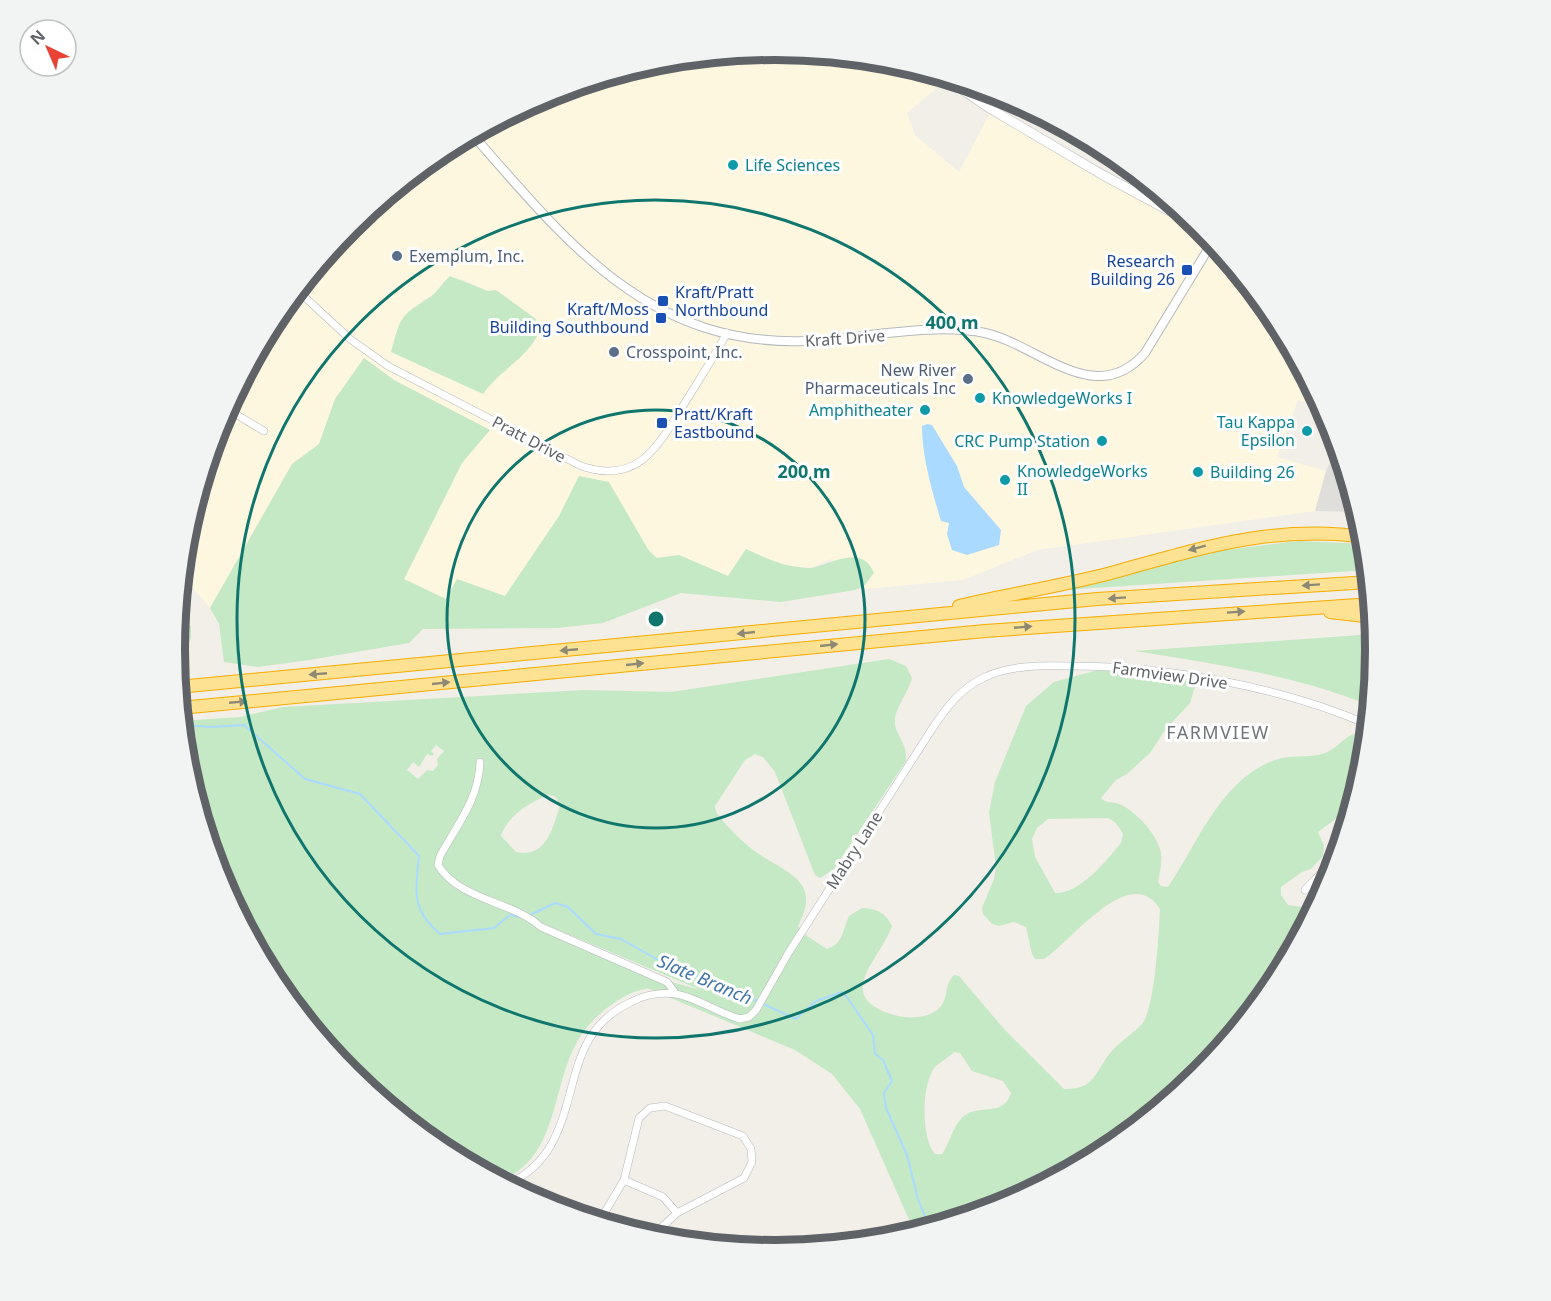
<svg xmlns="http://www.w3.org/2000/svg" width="1551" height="1301" viewBox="0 0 1551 1301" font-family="'Noto Sans',sans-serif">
  <rect width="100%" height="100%" fill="#f1efe8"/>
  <!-- commercial -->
  <path fill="#fef7e0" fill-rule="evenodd" d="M776 50 893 61 932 73 939 79 935 90 907 113 915 135 959 172 990 113 1135 198 1210 237 1275 317 1324 408 1298 400 1277 457 1326 471 1315 511 1037 550 963 580 865 589 863 587 870 580 831 559 811 568 779 565 746 549 728 576 679 555 657 558 579 476 559 516 505 597 457 580 446 599 404 580 462 463 489 430 394 380 364 358 335 399 319 444 292 464 210 608 182 575 186 533 220 420 276 316 351 225 442 151 546 95 659 61ZM461 279 488 291 496 290 536 319 534 343 504 369 483 394 461 382 428 370 423 300 432 296 444 281Z"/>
  <!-- industrial -->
  <path fill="#e0deda" d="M1339 447 1359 512 1315 511 1326 471Z"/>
  <!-- education -->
  <path fill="#e1ded6" d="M977 87 1006 95 1040 114 1034 123Z"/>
  <!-- green -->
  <path fill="#c5e8c5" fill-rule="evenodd" d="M1040 114 1110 151 1136 173 1132 180 1034 123Z
    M450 276 488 291 496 290 536 319 535 329 538 334C527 358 498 372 483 394L391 352C401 316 399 317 430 297 438 292 443 282 450 276Z
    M364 358 394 380 490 430 462 463 404 579 446 599 457 579 505 596 559 516 579 476 609 482 649 551 657 558 679 555 728 576 746 549C768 559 782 566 807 568 824 569 861 540 874 573L863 587 855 590 781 602 681 593 603 623 557 628 423 629 409 643 309 660 258 667 224 662 219 624 210 608 292 464 319 444 335 399Z
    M1299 541 1366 544 1369 570 1048 591 1224 550Z
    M177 622 191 626V638L181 659 176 661Z
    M1375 634 1376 651 1371 706C1295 675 1215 664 1135 651Z
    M889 659 906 666 912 678C909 692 893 710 895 724 897 738 907 742 906 761L834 869 820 878 815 875 775 772 763 757 755 754 745 760 715 806 716 812C726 826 745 845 759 854 791 875 821 882 798 926L807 936 827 949C844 943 842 931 849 916L862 908C877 909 885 912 892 926 880 960 833 995 891 1014 905 1019 923 1019 936 1011 950 1001 943 986 954 975L959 976 1004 1029 1064 1089C1095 1090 1094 1073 1111 1052 1120 1041 1133 1034 1142 1024 1155 1009 1159 931 1160 909 1130 861 1072 941 1044 959H1035L1032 954 1026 927 1014 922 999 926 992 924 983 914 982 908 994 879 996 866 989 813 995 782 1026 706 1054 682 1098 670 1191 679 1196 683 1190 703 1165 730 1150 753 1127 774 1116 780 1101 798C1107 804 1112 801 1119 804 1135 810 1158 835 1161 853 1162 863 1160 872 1158 882L1161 886 1168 887C1198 843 1221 779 1275 760 1291 754 1309 759 1325 753 1340 748 1350 727 1368 734L1362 779C1348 789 1346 798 1342 814L1318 832 1324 846 1323 856 1311 869 1302 872 1281 887V895L1288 905 1303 907 1318 904 1275 985 1200 1076 1109 1150 1005 1206 915 1233 860 1109 832 1074 795 1050 647 988C643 990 639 990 634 992 615 1000 597 1014 584 1031 549 1078 563 1158 499 1181L441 1150 350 1075 276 984 220 880 186 767 181 721 240 717 283 707 584 690 671 692ZM436 745 444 751 437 759 438 765 433 771 427 770 418 779 407 770 413 762 419 767 427 754 432 756 434 754 431 751ZM550 795 556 797 560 805C553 828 546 859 516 852L501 836C506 817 532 800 550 795ZM1108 818C1116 822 1119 826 1123 834L1121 843C1106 861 1080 894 1055 893L1035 857 1032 839 1037 828 1048 819ZM451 878 539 922 701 990C615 969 529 923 451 882ZM954 1052 960 1053 972 1071 1003 1081 1011 1093C1004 1116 983 1105 967 1114 953 1122 951 1142 942 1154H935C921 1139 921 1084 935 1067 940 1062 948 1058 954 1052Z"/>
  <!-- water -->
  <path fill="#aadaff" d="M927 424 932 425 957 466 964 487 1001 530 999 545 967 555 952 550 947 534 949 523 941 521C932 491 922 457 922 426Z"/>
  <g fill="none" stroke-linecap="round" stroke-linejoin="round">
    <!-- stream -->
    <path stroke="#aadaff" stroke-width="2" d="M182 725 211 727 244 725 305 779 360 794 419 856C416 891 410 909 440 934L494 928 510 915 520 917
      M528 916 555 903 568 907 596 934 621 939 667 965 736 990 757 1001
      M763 1004 796 1019 816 1001 842 992 846 996 873 1035 875 1054 883 1060 892 1081 884 1093 886 1108 907 1155 918 1199 930 1229"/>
    <defs>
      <path id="minor" d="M1133 192 1142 178
        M297 290 350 339 388 366 581 466C640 486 659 444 686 401 700 379 714 356 727 333
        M227 409 239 416
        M242 418 264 431
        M480 762C479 799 457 825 440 856L438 865C460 901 511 900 541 927L667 982 676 994
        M1305 890 1339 854
        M624 1180 663 1197 677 1213
        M507 1185C525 1176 541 1163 551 1145 580 1093 567 1032 631 1002 644 995 661 992 676 994 698 998 718 1013 740 1019L749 1017 756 1010 789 952 932 729C946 708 960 689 983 678 1010 665 1043 665 1072 666 1166 666 1283 687 1369 725
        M599 1222 624 1180 639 1118 650 1108 665 1106 743 1136 751 1149 752 1162 744 1178 677 1213 650 1238"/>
      <path id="tertiary" d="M472 134C566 241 647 346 804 341 860 339 931 322 985 333 1039 345 1095 410 1145 353L1213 241"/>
      <path id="secondary" d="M944 77 991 109 1101 174 1203 229"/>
      <path id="motorway" d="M959 606C1010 594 1061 586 1111 573 1198 549 1273 524 1365 537
        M1330 612 1373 617
        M178 687 1097 599 1370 582
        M180 708 985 631 1372 604"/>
    </defs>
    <!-- minor casing -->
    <use href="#minor" stroke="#b5b8bc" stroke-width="8"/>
    <!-- tertiary casing -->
    <use href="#tertiary" stroke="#b5b8bc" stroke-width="10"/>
    <!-- secondary casing -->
    <use href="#secondary" stroke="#b6babf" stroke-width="10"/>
    <!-- motorway casing -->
    <use href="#motorway" stroke="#f9ab00" stroke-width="14"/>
    <!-- minor -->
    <use href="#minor" stroke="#fff" stroke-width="7"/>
    <!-- tertiary -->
    <use href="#tertiary" stroke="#fff" stroke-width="8"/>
    <!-- secondary -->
    <use href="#secondary" stroke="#fff" stroke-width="9"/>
    <!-- motorway -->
    <use href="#motorway" stroke="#fde293" stroke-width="12"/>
  </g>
  <!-- one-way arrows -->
  <defs><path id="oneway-solid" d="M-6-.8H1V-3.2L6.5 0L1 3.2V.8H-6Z" transform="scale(1.5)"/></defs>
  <g fill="#8e8975">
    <use href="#oneway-solid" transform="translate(1197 548) rotate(165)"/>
    <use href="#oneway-solid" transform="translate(1311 585) rotate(176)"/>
    <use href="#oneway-solid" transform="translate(1117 598) rotate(176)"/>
    <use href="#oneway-solid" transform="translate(1236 612) rotate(-4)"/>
    <use href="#oneway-solid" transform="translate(1023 627) rotate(-5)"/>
    <use href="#oneway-solid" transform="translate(746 633) rotate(174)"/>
    <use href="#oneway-solid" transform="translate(829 645) rotate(-6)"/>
    <use href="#oneway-solid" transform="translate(569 650) rotate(175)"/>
    <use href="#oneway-solid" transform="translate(635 664) rotate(-6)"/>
    <use href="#oneway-solid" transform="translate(318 674) rotate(175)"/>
    <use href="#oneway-solid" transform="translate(441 683) rotate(-6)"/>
    <use href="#oneway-solid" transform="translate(238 702) rotate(-5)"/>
  </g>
  <!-- distance rings -->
  <g fill="none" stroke="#0f766e" stroke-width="3">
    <circle cx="656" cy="619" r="209"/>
    <circle cx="656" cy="619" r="419"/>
  </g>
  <!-- markers -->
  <g fill="#0f9aa8" stroke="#fff" stroke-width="2">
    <circle cx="733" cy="165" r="6"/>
    <circle cx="980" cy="398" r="6"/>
    <circle cx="925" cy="410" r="6"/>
    <circle cx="1307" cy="431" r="6"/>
    <circle cx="1102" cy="441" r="6"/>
    <circle cx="1198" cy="472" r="6"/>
    <circle cx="1005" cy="480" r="6"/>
  </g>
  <g fill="#5c6f8a" stroke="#fff" stroke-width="2">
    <circle cx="397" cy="256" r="6"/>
    <circle cx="614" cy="352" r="6"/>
    <circle cx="968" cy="379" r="6"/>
  </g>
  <g fill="#1a4fb4" stroke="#fff" stroke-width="2">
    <rect x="1181" y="264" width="12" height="12" rx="3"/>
    <rect x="657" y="295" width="12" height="12" rx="3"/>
    <rect x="655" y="312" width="12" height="12" rx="3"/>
    <rect x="656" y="417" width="12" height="12" rx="3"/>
  </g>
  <g text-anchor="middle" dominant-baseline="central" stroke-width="6" stroke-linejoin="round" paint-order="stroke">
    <!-- culture labels -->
    <g font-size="16" fill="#0d838f" stroke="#fff" text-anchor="start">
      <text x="745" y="165">Life Sciences</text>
      <text x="992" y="398">KnowledgeWorks I</text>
      <text x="913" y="410" text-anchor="end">Amphitheater</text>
      <text x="1295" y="422" text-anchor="end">Tau Kappa<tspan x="1295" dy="18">Epsilon</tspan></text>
      <text x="1090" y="441" text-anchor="end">CRC Pump Station</text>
      <text x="1017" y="471">KnowledgeWorks<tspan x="1017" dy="18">II</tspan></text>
      <text x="1210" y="472">Building 26</text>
    </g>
    <!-- service labels -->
    <g font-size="16" fill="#4e5e75" stroke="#fff" text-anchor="start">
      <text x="409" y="256">Exemplum, Inc.</text>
      <text x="626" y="352">Crosspoint, Inc.</text>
      <text x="956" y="370" text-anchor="end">New River<tspan x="956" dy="18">Pharmaceuticals Inc</tspan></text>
    </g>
    <!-- transit labels -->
    <g font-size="16" fill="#164399" stroke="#fff" text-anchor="end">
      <text x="1175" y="261">Research<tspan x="1175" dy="18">Building 26</tspan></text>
      <text x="675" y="292" text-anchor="start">Kraft/Pratt<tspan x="675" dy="18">Northbound</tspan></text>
      <text x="649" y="309">Kraft/Moss<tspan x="649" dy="18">Building Southbound</tspan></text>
      <text x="674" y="414" text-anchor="start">Pratt/Kraft<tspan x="674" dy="18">Eastbound</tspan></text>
    </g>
    <!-- street labels -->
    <g font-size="16" fill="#5f6368" stroke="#fff">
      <text transform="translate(845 338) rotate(-4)">Kraft Drive</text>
      <text transform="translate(529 439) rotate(28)">Pratt Drive</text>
      <text transform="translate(1170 675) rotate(8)">Farmview Drive</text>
      <text transform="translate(854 850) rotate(-57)">Mabry Lane</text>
    </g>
    <!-- neighbourhood labels -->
    <g font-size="18" letter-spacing="1.5" fill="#70757a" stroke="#fff">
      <text x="1218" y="732">FARMVIEW</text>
    </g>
    <!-- water labels -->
    <g font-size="18" font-style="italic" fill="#4174aa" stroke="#fff">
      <text transform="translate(705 979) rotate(23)">Slate Branch</text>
    </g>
  </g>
  <!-- crop -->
  <path d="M0 0H1551V1301H0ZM185 650a590 590 0 1 1 1180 0a590 590 0 1 1-1180 0Z" fill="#f2f3f3" fill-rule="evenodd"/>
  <path fill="none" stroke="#5f6368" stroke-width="8" d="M185 650a590 590 0 1 1 1180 0a590 590 0 1 1-1180 0Z"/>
  <circle cx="656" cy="619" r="9" fill="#0f766e" stroke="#fff" stroke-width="3"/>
  <g font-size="18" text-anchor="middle" font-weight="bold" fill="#0f766e" stroke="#fff" stroke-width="6" stroke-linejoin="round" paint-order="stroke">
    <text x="952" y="329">400 m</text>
    <text x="804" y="478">200 m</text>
  </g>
  <!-- north arrow -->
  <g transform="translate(48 48) rotate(316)"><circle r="28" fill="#ffffff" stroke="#bfc1c3" stroke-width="1.5"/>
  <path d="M0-4.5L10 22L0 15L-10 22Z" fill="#ea4335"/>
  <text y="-9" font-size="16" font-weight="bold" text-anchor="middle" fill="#5f6368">N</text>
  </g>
</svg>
